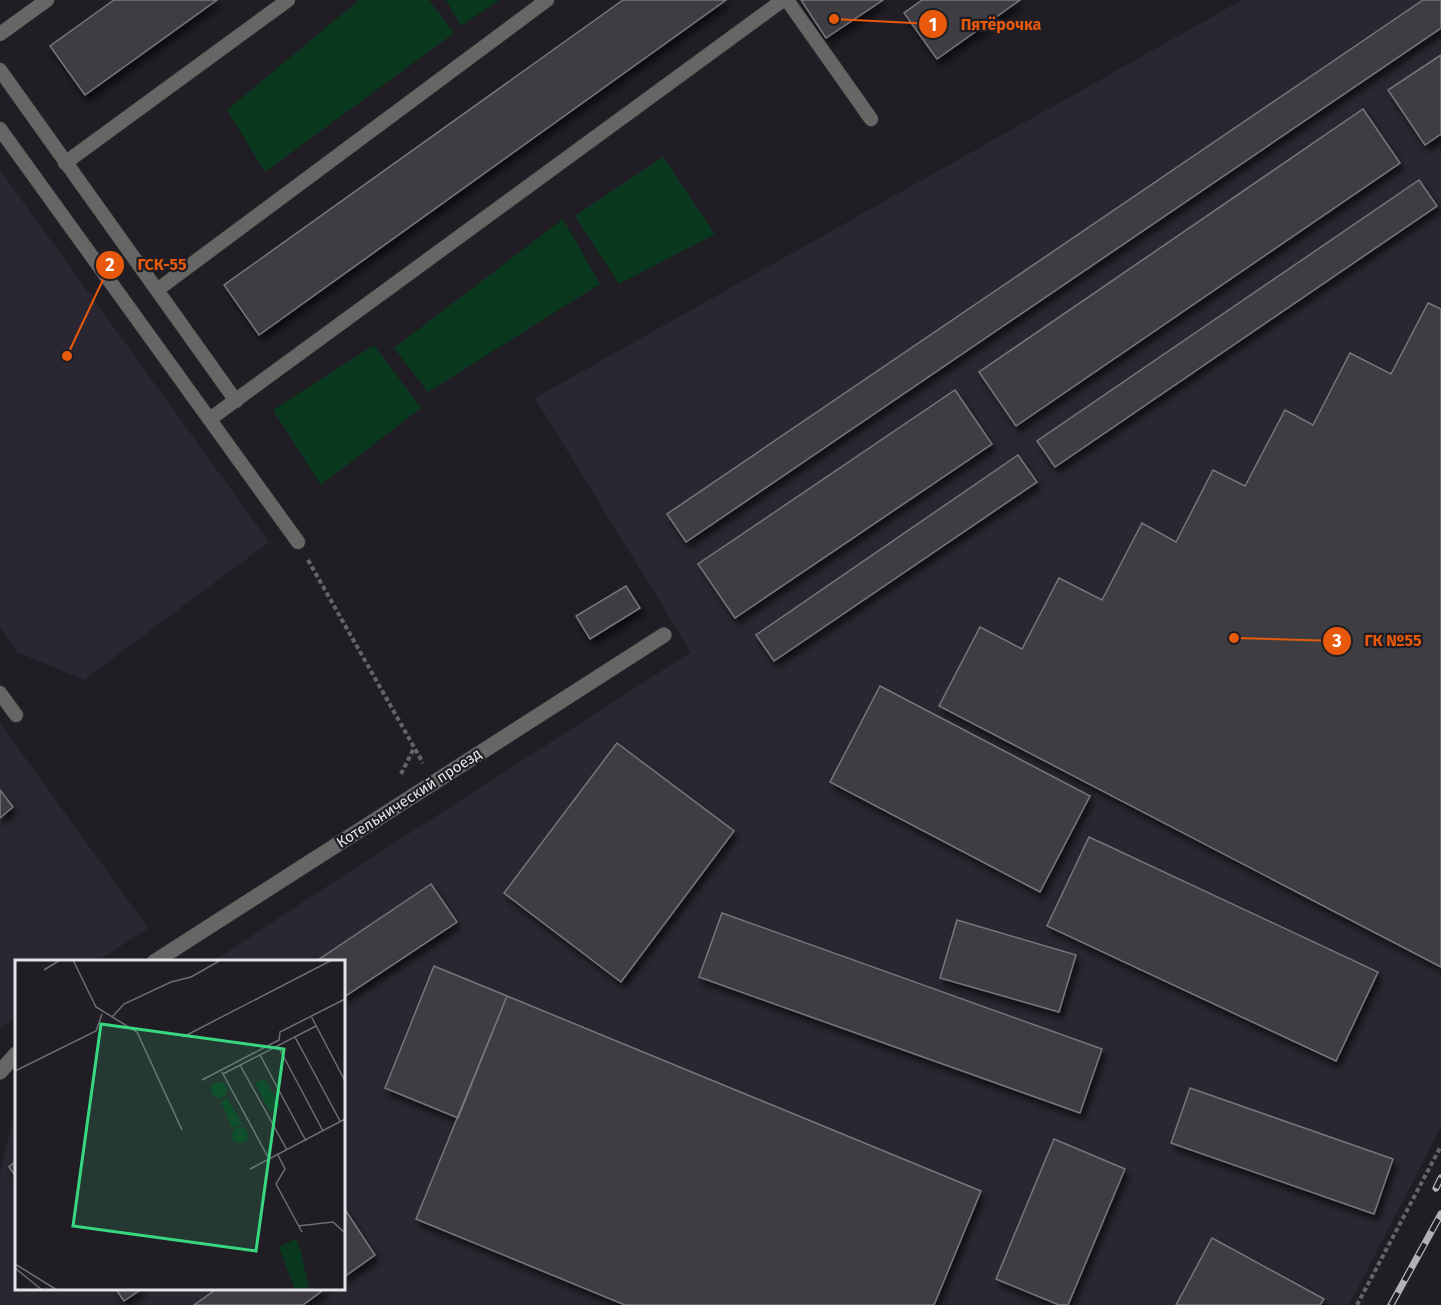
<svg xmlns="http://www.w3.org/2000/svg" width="1441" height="1305" viewBox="0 0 1441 1305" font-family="'Fira Sans',sans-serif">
  <defs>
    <filter id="shadow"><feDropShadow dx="3.5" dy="6" stdDeviation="3" flood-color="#0009"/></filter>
  </defs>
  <rect width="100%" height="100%" fill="#201e24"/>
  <!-- built -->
  <path fill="#2b2732" d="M1242 0H1441V1127L1349 1305H0V1173L16 1107V1288H344V962L214 961 318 892 691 652 535 398Z
    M0 170 269 542 84 680 17 652 0 628Z
    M0 723 148 928 98 961 16 962V1017L0 1028Z"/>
  <!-- green -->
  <path fill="#0a381e" d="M359 0H429L454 33 265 172 227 110Z
    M446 0H500L461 26Z
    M663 157 715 234 619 284 575 216Z
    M563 219 600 284 428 392 394 348Z
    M374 345 421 408 321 485 273 410Z"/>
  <!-- building -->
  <path fill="#3e3c42" stroke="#78757c" stroke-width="1.5" filter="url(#shadow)" d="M114 0H217L85 95 50 46Z
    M623 0H726L259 335 224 285Z
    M801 0H883L826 38Z
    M922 0H1020L937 59 904 13Z
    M1423 0H1441V28L686 542 667 514Z
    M1441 55V134L1425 145 1388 90Z
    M1363 109 1400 163 1016 426 979 372Z
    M1419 180 1437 206 1055 467 1037 441Z
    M1428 303 1441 309V967L939 706 980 627 1022 649 1059 578 1102 600 1142 523 1176 542 1213 470 1245 486 1285 410 1313 425 1350 353 1391 374Z
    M955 390 992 444 735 618 698 564Z
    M1018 455 1037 482 774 661 756 635Z
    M626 586 640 608 590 639 576 616Z
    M880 686 1090 796 1040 892 830 782Z
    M617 743 734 831 621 982 504 893Z
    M0 790 13 807 0 818Z
    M1089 837 1378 972 1336 1061 1047 926Z
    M431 884 457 922 344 997V962H315Z
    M722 913 1102 1049 1080 1113 699 977Z
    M957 920 1076 955 1059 1012 940 978Z
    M434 966 507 996 458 1118 385 1088Z
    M507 996 981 1191 934 1305H625L416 1219Z
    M1190 1088 1393 1159 1374 1214 1171 1143Z
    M1054 1139 1125 1169 1068 1305H1059L996 1279Z
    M16 1161V1177L9 1167Z
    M344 1208 375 1255 344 1277Z
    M1212 1238 1324 1299 1320 1305H1176Z
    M115 1288H143L124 1301Z
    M218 1288H326L303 1305H194Z"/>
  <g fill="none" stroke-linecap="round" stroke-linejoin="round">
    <defs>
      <path id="service" d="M787 0 871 119
        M0 34 47 0
        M0 70 236 401
        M0 129 298 542
        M65 163 288 0
        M157 290 547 0
        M210 419 783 0
        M0 693 16 715"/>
      <path id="minor" d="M154 962 664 635
        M0 1072 16 1054"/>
    </defs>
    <!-- service casing -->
    <use href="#service" stroke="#3b3a3f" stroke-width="15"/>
    <!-- minor casing -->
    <use href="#minor" stroke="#3b3a3f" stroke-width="16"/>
    <!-- path -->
    <path stroke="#656469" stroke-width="4" stroke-dasharray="4.5 3" stroke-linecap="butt" d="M308 560 423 763
      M401 774 414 748
      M1357 1305 1441 1146"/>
    <!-- service -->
    <use href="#service" stroke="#646764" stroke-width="14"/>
    <!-- minor -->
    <use href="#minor" stroke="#646764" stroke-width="15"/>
    <defs>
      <path id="rail" d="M1436 1188 1441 1178
        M1391 1305 1441 1214"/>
    </defs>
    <!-- rail casing -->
    <use href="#rail" stroke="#b2b1b5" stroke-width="7"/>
    <!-- rail -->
    <use href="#rail" stroke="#201e24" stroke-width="4.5" stroke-dasharray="14" stroke-linecap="butt"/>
  </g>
  <g text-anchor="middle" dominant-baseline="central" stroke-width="4.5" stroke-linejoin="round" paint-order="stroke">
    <!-- street labels -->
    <g font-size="15" fill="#e4e3e7" stroke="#201e24">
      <text transform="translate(409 798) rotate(-33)">Котельнический проезд</text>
    </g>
  </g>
  <!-- overview -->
  <g transform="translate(15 960)">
    <rect width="330" height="330" fill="#201e24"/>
    <path d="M249 119 266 146 255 152 240 123ZM196 130a8 8 0 1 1 16 0a8 8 0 1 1-16 0ZM212 138 227 164 217 168 206 142ZM217 175a8 8 0 1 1 16 0a8 8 0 1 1-16 0ZM281 279 286 292 294 330H280L264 287Z" fill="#0a381e"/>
    <path fill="none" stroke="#6e6d72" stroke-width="1.5" d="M58 0 81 47 122 72 167 170M29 10 45 0M296 56 330 121M97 57 109 44 156 22 176 17 206 0M168 77 317 0M280 77 325 161M263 86 308 171M245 95 291 181M225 105 272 190M0 111 81 71 87 54M207 112 254 199M208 114 301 66M187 120 264 80 265 72 330 39M263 195 270 209 261 224 287 272M235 209 330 159M283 266 318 262 330 273M0 304 42 330M0 308 27 330"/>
    <path fill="#38d880" fill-opacity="0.15" stroke="#38d880" stroke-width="3" d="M86 64 269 89 241 291 58 266Z"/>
    <rect width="330" height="330" fill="none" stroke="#e4e3e7" stroke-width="3"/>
  </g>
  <!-- callouts -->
  <path fill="none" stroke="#e8590c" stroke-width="2" d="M834 19L933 24M67 356L110 265M1234 638L1337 641"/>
  <g fill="#e8590c" stroke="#201e24" stroke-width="2">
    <circle cx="834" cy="19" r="6"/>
    <circle cx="67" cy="356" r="6"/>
    <circle cx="1234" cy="638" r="6"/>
    <circle cx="933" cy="24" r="15"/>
    <circle cx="110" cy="265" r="15"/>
    <circle cx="1337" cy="641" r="15"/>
  </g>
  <g font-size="18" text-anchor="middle" font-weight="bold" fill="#fff">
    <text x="933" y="31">1</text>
    <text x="110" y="271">2</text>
    <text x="1337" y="647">3</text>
  </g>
  <g font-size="16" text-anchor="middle" font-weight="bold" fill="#e8590c" stroke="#201e24" stroke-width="4.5" stroke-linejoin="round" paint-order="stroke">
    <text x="1001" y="30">Пятёрочка</text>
    <text x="162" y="270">ГСК-55</text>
    <text x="1393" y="646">ГК №55</text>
  </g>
</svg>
